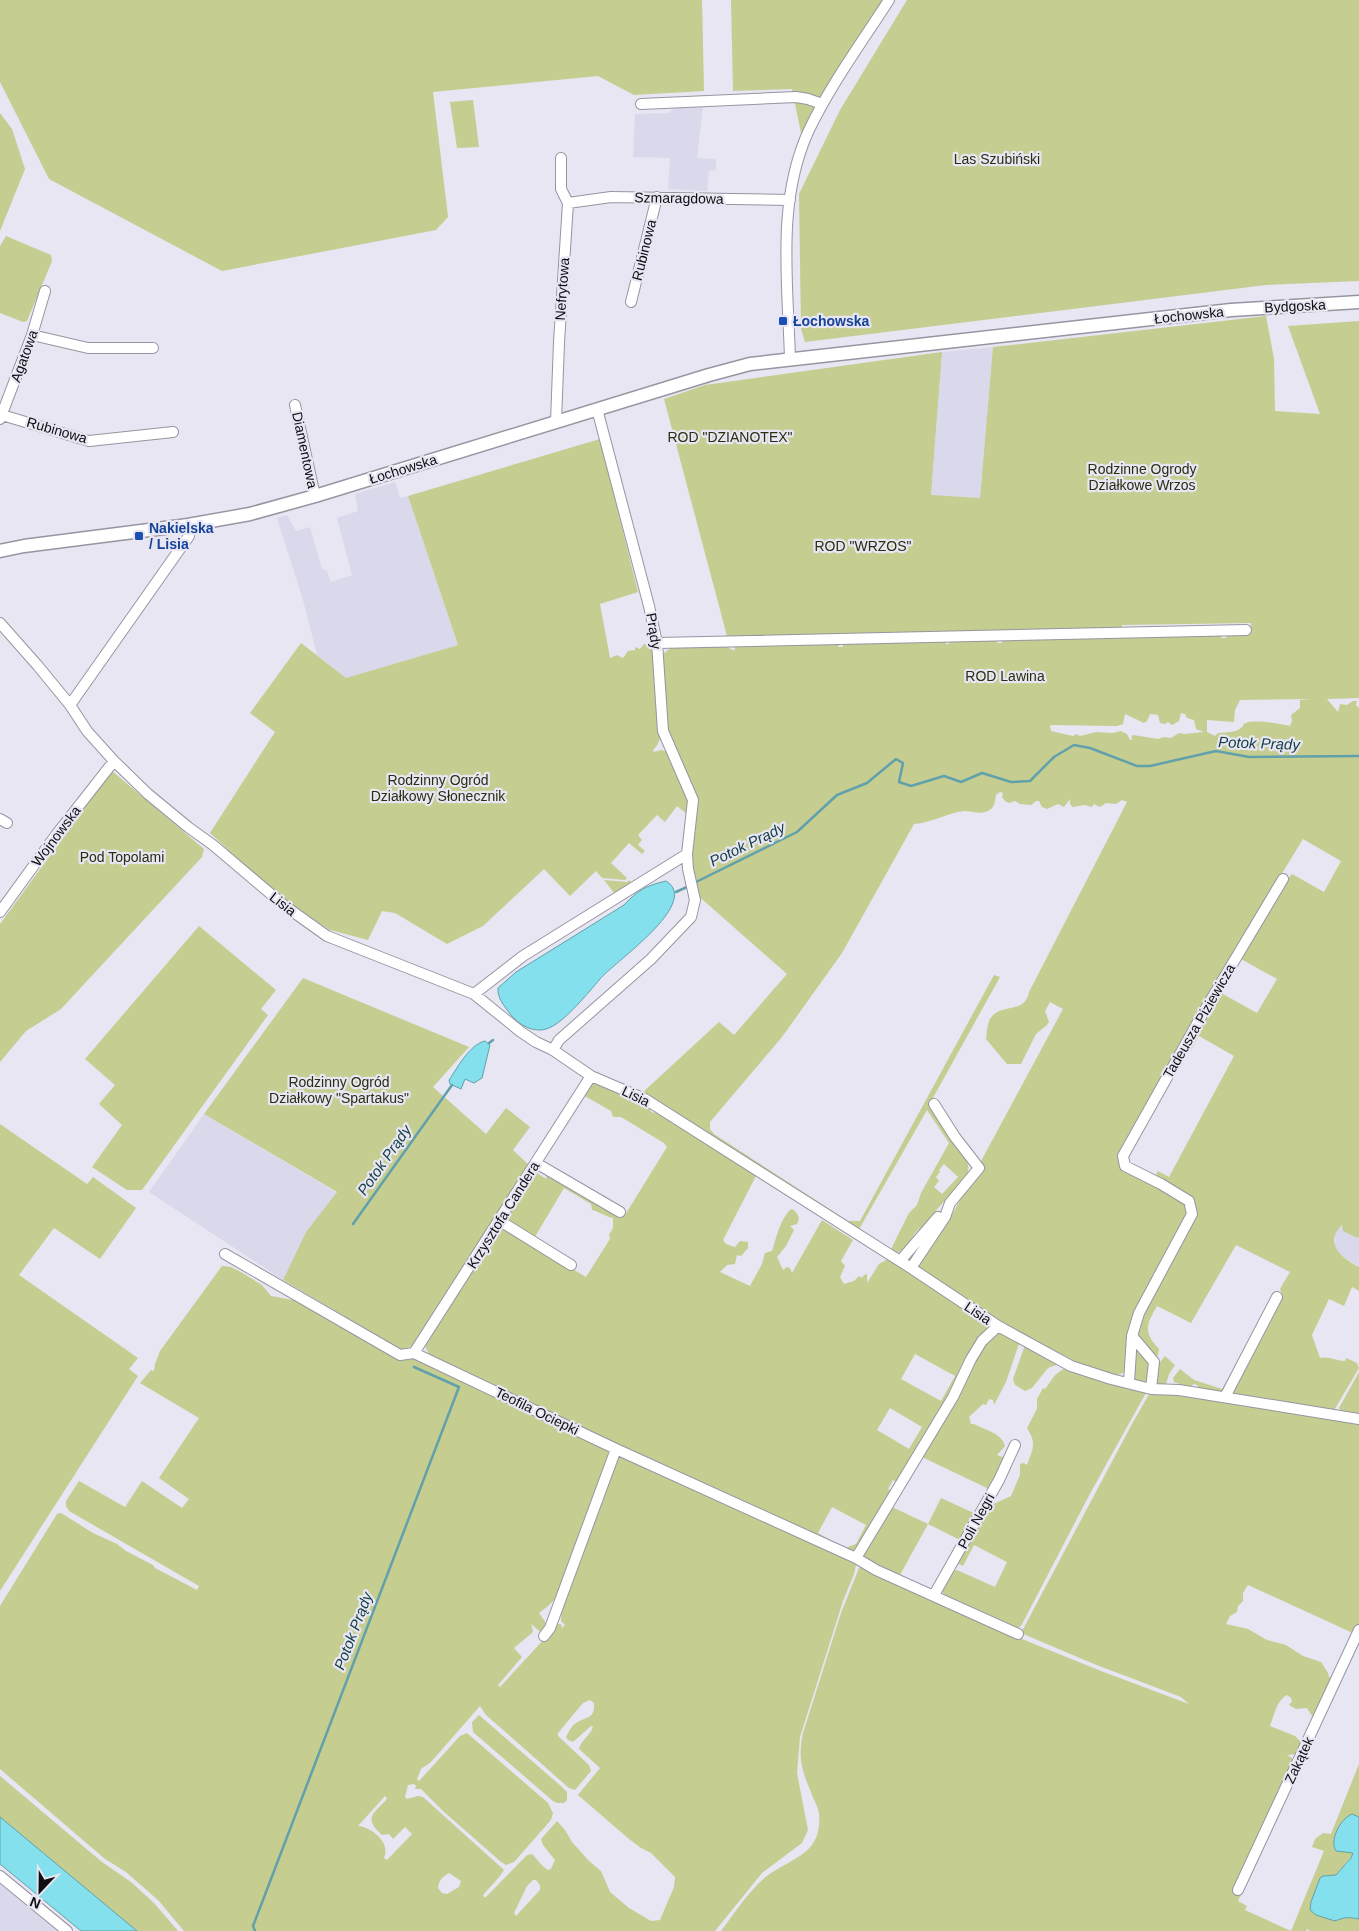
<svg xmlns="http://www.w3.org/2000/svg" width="1359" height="1931" viewBox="0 0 1359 1931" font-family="Arial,sans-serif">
  <rect width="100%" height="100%" fill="#e7e6f2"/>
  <!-- built -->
  <path fill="#dad9ec" d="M703 107 697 158 716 159V170L709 171 707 191 668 189 670 158 633 157 635 114 669 113 674 108Z
    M993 347 980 498 931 496 942 352Z
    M395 482 400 498 408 496 458 645 346 678 317 655 303 600 277 518 287 515 296 531 310 527 322 569 327 571 331 582 352 575 337 518 358 511 355 494Z
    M204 1114 337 1193 306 1232 283 1280 149 1192Z
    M1343 1224 1353 1236 1357 1238 1359 1237V1267L1338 1253 1335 1249V1232Z
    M0 1880 60 1931H0Z"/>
  <!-- green -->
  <path fill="#c5cd91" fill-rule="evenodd" d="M0 0H702L704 91 634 95 598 76 433 92 448 217 436 230 222 271 49 179 0 82Z
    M731 0H887L802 138 792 89 733 91Z
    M907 0H1359V281L1266 285 805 342 801 329 799 194 840 110Z
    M473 100 479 147 457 148 450 102Z
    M0 113 12 129 25 169 0 231Z
    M6 236 51 255 52 261 27 321 23 322 0 313V246Z
    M1266 316 1274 359 1275 411 1320 414 1288 326 1359 321V698L1327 699 1338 712 1340 704 1347 705 1353 701H1357L1356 705 1359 708V1237L1357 1238 1343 1231 1342 1225C1323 1243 1342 1258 1359 1267V1291L1352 1287 1344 1306 1329 1299 1312 1335 1320 1358C1329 1356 1336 1361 1345 1361L1346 1358 1357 1363 1359 1368 1333 1412 1233 1396 1230 1392 1276 1307 1282 1295 1280 1289 1290 1272 1236 1245 1191 1323 1157 1306C1146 1325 1143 1332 1159 1349L1158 1355 1155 1357 1138 1342 1136 1336 1139 1322 1150 1297 1187 1231 1195 1213 1192 1200 1160 1181 1156 1174 1158 1171 1169 1177 1234 1056 1199 1036 1191 1050C1190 1037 1204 1010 1215 1003L1221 993 1257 1013 1277 979 1241 959 1227 982H1226L1234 965 1282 885 1292 874 1324 892 1341 861 1303 839 1267 898 1151 1098 1122 1154 1121 1164C1136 1178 1177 1189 1186 1204 1190 1210 1187 1216 1185 1223L1133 1320 1126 1369 1125 1372C1104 1383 1083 1366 1065 1356 1058 1353 1050 1352 1043 1348 1000 1327 960 1297 919 1271L917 1265 952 1215 1063 1009 1050 1002 1045 1011 1049 1022 1047 1025 1036 1034 1021 1064H1007L986 1039C987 1032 987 1025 990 1019 1000 1002 1025 1015 1029 992L1127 802 1122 800 1116 804 1106 803 1100 807 1094 804 1092 807 1084 805 1073 807 1070 804V799L1064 807 1058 804 1047 809 1042 807 1039 801H1036L1031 805 1020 804 1015 801 1009 803 1005 801 1002 797 1003 793 1000 792 996 795C995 800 995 806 991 809 982 816 973 811 964 811 947 813 931 823 914 824L842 953 782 1037 710 1122V1129L714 1134 848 1221H860L994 975 1000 977 929 1105 967 1161C969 1167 969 1171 966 1176 961 1188 949 1196 941 1205 935 1210 933 1217 928 1223 924 1226 919 1228 916 1232 909 1241 905 1250 895 1254L892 1252V1247L909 1213 917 1205 921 1193 949 1143 927 1110 858 1231 652 1100 648 1094H641L719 1022 734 1035 787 974 695 893 691 877 685 866 691 843 687 841 686 838 687 814 677 806 665 822 657 815 638 835 642 840 638 845 645 851 642 854 629 843 611 863 627 878 625 880 602 878 596 871 570 896 544 869 483 926 447 944 395 913 382 911 368 940 330 930 282 899 210 833 275 732 250 713 301 643 346 678 458 645 408 496 600 439 638 592 600 604 610 658 617 655 623 658 628 651 635 650V647L640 649 644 644 656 643 660 646 661 651 656 660 654 685 656 686 658 683 663 654 672 647 725 645 732 650H735V646L737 645 838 642 839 644 838 647H843V642L945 640 946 644H949V640L997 638V643H1002V638L1220 632H1222L1221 638H1226L1229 632 1250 631 1251 623 1122 625V628L734 638 733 636H727L664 399 705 385 942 352 931 495 980 498 993 347ZM1311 699 1300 700V708L1291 715 1292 721 1290 726C1281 724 1254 719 1246 723 1240 725 1246 724 1241 728 1236 733 1225 732 1218 733L1215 736 1207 732V720L1234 722 1235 710 1240 700ZM658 712 666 718C666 720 664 722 663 725 662 730 686 780 690 784L689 788 694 802 693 822 690 824 689 795 680 774 668 752 661 750 654 752 653 750C667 736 656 728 658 712ZM1181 713 1185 714 1187 718 1194 720 1196 729 1204 732 1184 734 1179 733 1171 738 1164 737 1158 739 1133 735 1131 738 1133 739 1130 740 1127 734 1121 731 1113 733 1096 732 1080 736 1076 734 1073 736 1051 731 1050 726 1051 725 1117 726 1123 724 1125 714 1144 723 1147 721 1150 714 1158 715 1160 723 1165 724 1168 722 1172 725 1179 721ZM944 1164 958 1177 942 1194 934 1187 939 1181 936 1177 940 1172 939 1170Z
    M112 771 204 849 202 857 61 1009 26 1031 0 1062V924Z
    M604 880 627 882 629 880 632 883 614 893Z
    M199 926 276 990 261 1009 268 1015 142 1190H127L92 1167 122 1125 99 1104 115 1085 85 1059Z
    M303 978 469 1047 433 1087 486 1134 506 1108 530 1127 513 1150 529 1165 414 1345 402 1350 283 1280 306 1232 337 1192 204 1114Z
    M596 1081 608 1085 649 1107 651 1112 665 1115 757 1174 723 1240 726 1244 735 1247 740 1241 748 1242V1248L741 1256 737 1255 735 1264 727 1265 720 1272 750 1286 762 1264 765 1253 772 1251C776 1239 780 1219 791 1209L794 1210C799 1216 800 1218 797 1224L790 1226 794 1230 786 1246 777 1257 783 1270 787 1267 790 1268 792 1273 822 1220 853 1240 841 1261 845 1266 840 1277 844 1284 854 1281 859 1276 862 1278 864 1275 867 1274V1283L879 1264 888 1259 994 1326 897 1482 893 1480 888 1489 892 1492 859 1547 851 1551 674 1471 430 1356 425 1346 429 1336 500 1226 586 1277 610 1239 609 1235 613 1228V1218C604 1216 600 1212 592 1210L591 1204 564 1188 533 1240 507 1221V1216L530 1178 537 1173 546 1179 547 1175 566 1184 619 1214 625 1215 667 1147 664 1143 621 1117H613L611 1111 583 1095 590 1084ZM915 1354 955 1376 941 1401 901 1379ZM890 1408 922 1427 909 1449 877 1430ZM832 1507 866 1525 856 1544 845 1548 818 1533Z
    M0 1124 87 1184 93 1177 136 1208 100 1259 54 1228 19 1275 138 1358 129 1369 138 1376 0 1591Z
    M222 1266 231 1267 239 1271 262 1285 271 1296 293 1300 315 1309 607 1449 610 1454 559 1595 547 1607 539 1613 548 1626 544 1635 531 1624 533 1631 532 1633 514 1648 522 1657 498 1685 500 1687 558 1624H561L562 1628 565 1625 561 1621 562 1603 617 1456H626L853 1561 856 1565 854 1574 843 1601 800 1737 797 1773 808 1830 802 1843 762 1873 715 1931H184L159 1901 126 1872 105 1859 0 1769V1606L57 1514 61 1513 93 1533 117 1544 126 1551 153 1565 155 1568 197 1590 199 1586 69 1511 66 1506V1501L79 1481 125 1507 142 1481 182 1508 189 1499 159 1478 199 1418 140 1383 151 1370 154 1371 155 1364 160 1351ZM590 1700 594 1703C595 1720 586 1716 576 1723 571 1726 569 1732 566 1737L568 1740 573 1742 591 1726 593 1727C590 1736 581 1740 579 1749L600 1768 578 1795 629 1839 641 1848 651 1853 675 1877 674 1887 660 1920 651 1921 629 1908 610 1892 601 1871 589 1861 572 1842 565 1830 557 1821 541 1839 543 1845 555 1860 551 1869 548 1870C540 1865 538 1860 532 1854L527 1855 485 1898 483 1895 500 1876 504 1870 423 1797 418 1796 407 1799 405 1797 408 1785 414 1784 416 1786 415 1789H421L443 1811 500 1861 506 1865 514 1862 551 1820 553 1813 548 1803 467 1733 460 1736 419 1781 417 1779 421 1769 431 1762 480 1706 486 1715 569 1788 575 1790 591 1771 589 1765 558 1736V1733L583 1703ZM385 1796 387 1799C373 1814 363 1818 382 1835L389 1834 393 1839 405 1827 412 1834 387 1860 384 1858C391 1842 371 1827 358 1826ZM449 1873 461 1881 459 1887 447 1894 442 1893 438 1888C439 1880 442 1877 449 1873ZM533 1880H536L540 1885V1890L516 1916 514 1913 527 1886Z
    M996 1331 1020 1341 1006 1382 994 1405 993 1400 989 1399 986 1405 983 1404 969 1417 971 1424H974C985 1430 1002 1433 1005 1446L997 1455 1002 1457 1008 1453 989 1489 922 1457 974 1357Z
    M1136 1344 1149 1361V1380L1145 1383 1136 1381 1133 1378Z
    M1025 1345 1059 1364 1048 1368 1032 1388 1025 1391 1015 1385 1013 1379Z
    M1242 1355 1225 1388 1218 1394 1199 1390 1198 1386 1195 1384 1192 1385 1191 1388 1174 1382 1173 1378 1180 1369 1194 1380 1222 1389Z
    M1165 1356 1175 1365 1169 1374 1166 1384 1159 1386 1154 1384 1157 1366Z
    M1066 1367 1147 1391 1092 1490 1021 1626 1016 1629 945 1596 942 1591 953 1571 957 1570 995 1587 1007 1562 974 1545 963 1566 957 1563 989 1506 1011 1496 1020 1475V1464L1024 1463 1027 1465C1033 1448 1037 1444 1027 1428L1037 1409V1399L1043 1388 1045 1389 1055 1375Z
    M1359 1372V1417L1341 1412 1339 1408Z
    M1154 1391 1359 1423V1627L1355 1634 1248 1585 1243 1593V1601L1238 1606 1237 1612 1230 1616 1226 1624 1248 1629 1267 1640 1286 1645 1303 1656 1321 1662 1328 1673 1329 1677 1332 1679 1316 1715 1312 1716 1307 1708 1296 1709 1289 1705 1292 1701 1291 1698 1287 1695C1277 1700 1274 1715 1270 1726L1295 1736 1302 1743 1298 1754 1287 1755 1292 1758C1293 1774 1276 1800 1268 1814L1269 1820 1273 1824 1238 1901 1247 1906 1245 1910 1291 1931 1324 1851 1312 1847 1315 1839 1323 1833 1331 1834 1359 1764V1817L1352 1814 1344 1852 1354 1853 1336 1875 1323 1876 1343 1917H1350L1359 1919V1931H1310L1307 1929 1306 1931H721C733 1915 745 1897 759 1883 785 1857 823 1860 819 1813 818 1806 813 1799 811 1792 801 1769 798 1757 803 1733L841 1613 859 1568 864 1566 1017 1637 1101 1671 1189 1704 1181 1697 1094 1664 1021 1633 1132 1424 1148 1396Z
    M941 1498 976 1514 962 1541 928 1524 900 1575 913 1582C896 1575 881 1566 863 1560L862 1552 892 1507 928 1524Z
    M479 1715 562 1787 567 1792V1800L564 1803H557L553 1801 473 1732 472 1722Z
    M0 1776 102 1862 131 1882 154 1903 178 1931H129L0 1820Z"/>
  <!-- water -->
  <path fill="#84e0ed" stroke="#61a1ab" d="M666 881C702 903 613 963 600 979 589 992 566 1020 551 1027 537 1035 520 1026 511 1015 505 1007 497 998 498 988L516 972 624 905C638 890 645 886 666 881Z
    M485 1041 490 1045 482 1078 474 1083 465 1079 461 1089 450 1084 449 1080C458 1067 469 1045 485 1041Z
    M1352 1814 1359 1817V1919C1349 1917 1344 1917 1335 1921L1316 1915 1310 1910 1311 1902 1320 1878 1323 1876 1336 1875 1351 1858 1353 1853 1336 1851C1329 1841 1340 1819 1352 1814Z
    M0 1817 137 1931H81L0 1864Z"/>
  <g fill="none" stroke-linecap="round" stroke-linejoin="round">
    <!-- stream -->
    <path stroke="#61a1ab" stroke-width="2.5" d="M694 883 797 832 837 795 867 783 896 759 903 763 899 782 911 786 944 776 961 782 982 773 1011 782 1030 781 1054 757 1074 745 1090 748 1137 766H1150L1216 751 1249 757 1359 756
      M676 892 689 886
      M489 1043 493 1040
      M353 1224 452 1085
      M255 1931 253 1926 459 1387 414 1367"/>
    <defs>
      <path id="minor" d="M641 104 796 97 808 99 822 104
        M568 203 611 197 790 200
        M631 302 657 197
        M32 335 88 348H153
        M790 359C788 283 776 201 809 130 831 84 862 42 889 0
        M295 405 315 496
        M2 415 89 441 173 432
        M0 419 32 335 45 291
        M556 422 559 342 568 203 561 189V158
        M0 623 38 666 70 705 87 731 114 761 148 794 188 827 213 845 285 906 327 936 474 994 521 1032 536 1042 553 1050 591 1076 645 1099 911 1268 998 1326 1071 1366 1111 1379 1151 1389 1179 1390 1359 1419
        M657 643 1246 630
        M70 705 189 536 188 525
        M0 819 7 823
        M0 912 56 835 114 761
        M474 994 523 956 687 854 693 800 663 731 657 643 649 606 597 409
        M553 1050 559 1040 651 959 691 917 695 900 688 869 687 854
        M536 1163 620 1212
        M500 1221 571 1265
        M225 1254 400 1355 414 1353 616 1449 856 1558 876 1570 1018 1634
        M900 1261 938 1217
        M911 1268 945 1217 950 1203 979 1168 955 1137 934 1104
        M1132 1336 1154 1362 1151 1389
        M414 1353 591 1076
        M1129 1382 1132 1336 1139 1313 1192 1214 1189 1201 1161 1184 1125 1166 1123 1156 1203 1013 1283 879
        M1225 1397 1277 1297
        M856 1558 953 1397 971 1359 982 1341 998 1326
        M934 1595 999 1480 1015 1445
        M544 1636 550 1628 616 1449
        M0 1876 67 1931
        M1238 1890 1359 1630"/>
      <path id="major" d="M0 551 24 546 188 525 250 514 315 496 709 375 750 364 1231 310 1359 302"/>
    </defs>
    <!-- minor casing -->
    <use href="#minor" stroke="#9695a1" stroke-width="12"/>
    <!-- major casing -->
    <use href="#major" stroke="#9695a1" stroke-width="15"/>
    <!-- minor -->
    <use href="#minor" stroke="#fff" stroke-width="10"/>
    <!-- major -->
    <use href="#major" stroke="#fff" stroke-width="12"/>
  </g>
  <!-- markers -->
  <g fill="#1a4fb4" stroke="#e7e6f2" stroke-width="2">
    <rect x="778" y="316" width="10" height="10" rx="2.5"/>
    <rect x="134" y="531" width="10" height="10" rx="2.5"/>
  </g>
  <g text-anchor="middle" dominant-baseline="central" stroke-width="4.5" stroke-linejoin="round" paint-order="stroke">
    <!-- park labels -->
    <g font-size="14" fill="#2a2d10" stroke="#e7e6f2">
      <text x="997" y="159">Las Szubiński</text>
      <text x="730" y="437">ROD "DZIANOTEX"</text>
      <text x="1142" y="469">Rodzinne Ogrody<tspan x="1142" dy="16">Działkowe Wrzos</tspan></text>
      <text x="863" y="546">ROD "WRZOS"</text>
      <text x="1005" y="676">ROD Lawina</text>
      <text x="438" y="780">Rodzinny Ogród<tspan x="438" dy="16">Działkowy Słonecznik</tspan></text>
      <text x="122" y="857">Pod Topolami</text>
      <text x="339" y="1082">Rodzinny Ogród<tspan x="339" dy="16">Działkowy "Spartakus"</tspan></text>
    </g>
    <!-- street labels -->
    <g font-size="14" fill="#0f0e12" stroke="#e7e6f2">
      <text transform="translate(679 198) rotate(1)">Szmaragdowa</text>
      <text transform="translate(644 250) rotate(-76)">Rubinowa</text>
      <text transform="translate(562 289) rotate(-86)">Nefrytowa</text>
      <text transform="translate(1295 306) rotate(-3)">Bydgoska</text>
      <text transform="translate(1189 315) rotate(-6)">Łochowska</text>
      <text transform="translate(24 356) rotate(-70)">Agatowa</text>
      <text transform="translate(57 430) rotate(16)">Rubinowa</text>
      <text transform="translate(305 450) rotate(78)">Diamentowa</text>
      <text transform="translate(403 469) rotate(-17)">Łochowska</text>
      <text transform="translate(654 631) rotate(81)">Prądy</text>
      <text transform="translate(56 836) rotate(-53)">Wojnowska</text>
      <text transform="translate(283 904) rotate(38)">Lisia</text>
      <text transform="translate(1199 1021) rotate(-60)">Tadeusza Piziewicza</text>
      <text transform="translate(636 1096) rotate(26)">Lisia</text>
      <text transform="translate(503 1215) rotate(-58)">Krzysztofa Candera</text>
      <text transform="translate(978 1313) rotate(34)">Lisia</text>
      <text transform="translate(537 1411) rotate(26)">Teofila Ociepki</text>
      <text transform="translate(976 1521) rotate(-61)">Poli Negri</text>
      <text transform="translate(1299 1760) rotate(-65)">Zakątek</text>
    </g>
    <!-- transit labels -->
    <g font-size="14" font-weight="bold" fill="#164399" stroke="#e7e6f2" text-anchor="start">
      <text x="793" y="321">Łochowska</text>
      <text x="149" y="528">Nakielska<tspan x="149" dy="16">/ Lisia</tspan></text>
    </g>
    <!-- water labels -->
    <g font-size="15" font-style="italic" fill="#113d43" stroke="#e7e6f2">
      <text transform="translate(1259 743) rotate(2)">Potok Prądy</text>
      <text transform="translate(747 844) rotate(-26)">Potok Prądy</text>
      <text transform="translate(384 1160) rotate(-55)">Potok Prądy</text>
      <text transform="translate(353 1631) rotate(-69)">Potok Prądy</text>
    </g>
  </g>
  <!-- north arrow -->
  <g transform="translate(40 1891) rotate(202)" stroke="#e7e6f2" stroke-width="4" paint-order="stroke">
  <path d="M0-4L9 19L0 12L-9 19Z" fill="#0f0e12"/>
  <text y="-8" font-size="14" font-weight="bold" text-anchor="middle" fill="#0f0e12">N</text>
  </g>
</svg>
